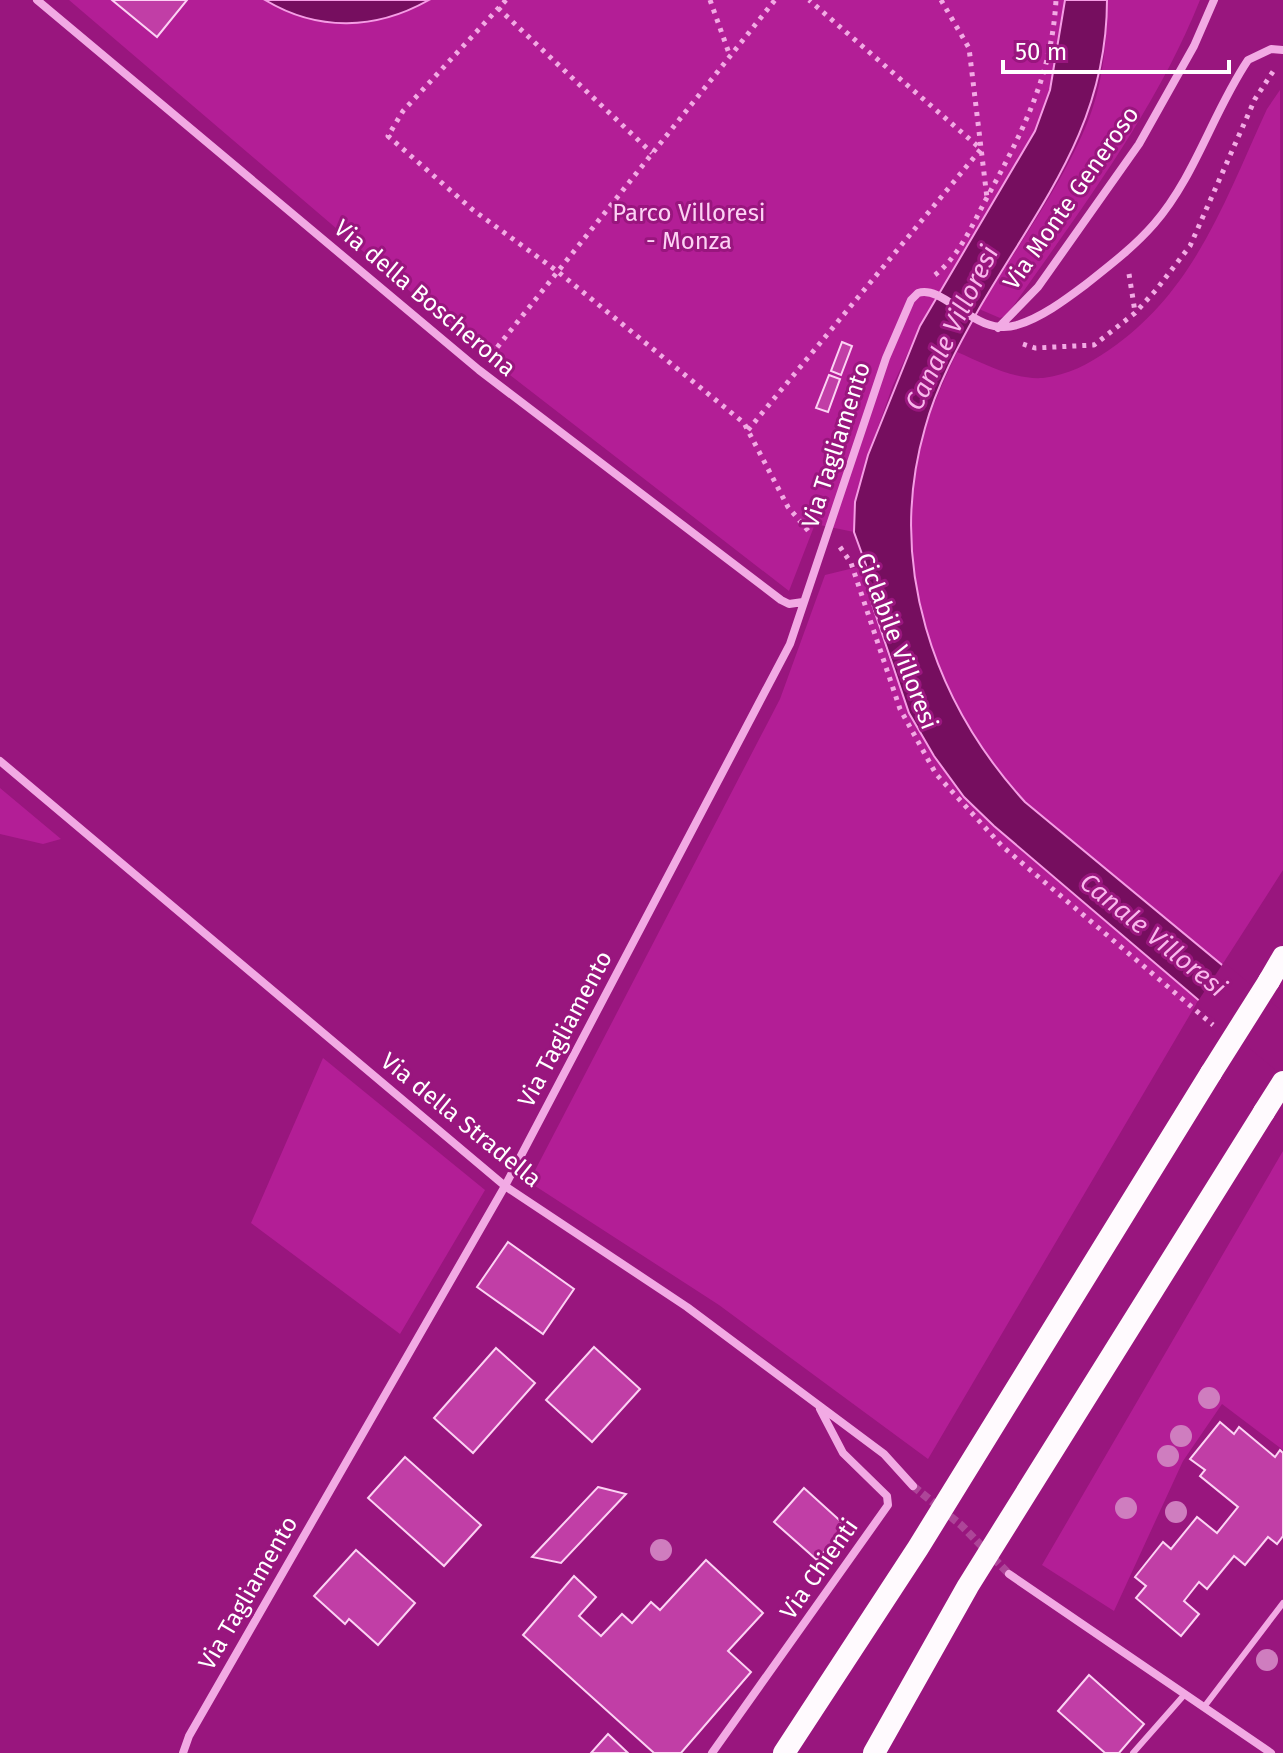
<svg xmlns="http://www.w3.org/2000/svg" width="1283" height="1753" viewBox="0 0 1283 1753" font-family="'Fira Sans',sans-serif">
  <rect width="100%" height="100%" fill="#99167e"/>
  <!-- green -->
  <path fill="#b31e96" d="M69 0H1065L1050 90 1035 131 920 326 893 385 868 455 855 502 854 532 815 524 789 591 488 358Z
    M1107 0H1200C1154 115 1077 214 1007 315L1000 318 979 309C1015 250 1070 174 1092 110 1104 76 1107 36 1107 0Z
    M1280 90 1283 870 1222 965C1157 911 1086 860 1025 802 935 717 894 575 918 454 926 418 942 385 957 352 983 363 1013 380 1043 378 1068 375 1089 364 1109 350 1195 291 1225 200 1267 109Z
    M866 565C879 652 911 726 964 797L1198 1001 928 1459 719 1305 529 1182 780 699 825 575Z
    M0 788 61 839 43 844 0 834Z
    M323 1058 485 1190 400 1334 251 1223Z
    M1283 1151V1450L1222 1404 1183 1461 1114 1611 1042 1565Z"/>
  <!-- water -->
  <path fill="#760e5f" stroke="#f59de5" stroke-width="2" d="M265 0H429C376 30 318 32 265 0Z
    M1065 0H1107C1107 126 1040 204 980 307 959 344 936 387 925 428 886 563 933 701 1025 802L1222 965 1283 1072 994 826 964 797 934 756 909 713 872 604 866 565 854 532 855 502 868 455 920 326 1035 131 1050 90Z"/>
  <!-- pier -->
  <path fill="#99167e" d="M1224 962 1283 1012V1076L1196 1004Z"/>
  <!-- building -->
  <path fill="#c13ea6" stroke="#fcd2f4" stroke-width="2" d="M112 0H187L157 37Z
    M842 342 852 346 841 375 831 371Z
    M829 375 840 379 828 412 816 408Z
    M508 1242 574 1289 543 1334 477 1287Z
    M594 1347 640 1389 592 1442 546 1400Z
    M496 1348 535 1383 473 1453 434 1418Z
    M1220 1422 1234 1434 1239 1427 1275 1457 1280 1450 1283 1453V1536L1277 1544 1268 1537 1245 1565 1234 1556 1207 1589 1199 1582 1184 1601 1199 1614 1181 1636 1136 1598 1146 1586 1135 1577 1163 1542 1171 1549 1197 1517 1217 1533 1238 1507 1200 1476 1205 1470 1190 1459Z
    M405 1457 481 1525 444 1566 368 1498Z
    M598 1487 626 1494 561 1563 532 1557Z
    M804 1488 847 1527 817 1560 774 1522Z
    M356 1550 415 1603 378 1645 349 1619 345 1624 314 1596Z
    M706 1560 763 1613 728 1651 751 1672 681 1753H654L523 1635 574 1576 596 1597 579 1616 601 1636 622 1614 632 1623 651 1602 660 1610Z
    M1089 1675 1144 1724 1119 1753H1105L1058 1711Z
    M608 1734 628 1753H591Z"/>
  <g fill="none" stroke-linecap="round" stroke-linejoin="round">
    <!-- minor-tunnel -->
    <path stroke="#ad4598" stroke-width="8" stroke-dasharray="8 4" stroke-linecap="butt" d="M913 1486 961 1525 1009 1574"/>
    <!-- path -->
    <path stroke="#f2aae4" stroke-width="5" stroke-dasharray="4 6" stroke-linecap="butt" d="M506 0 403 111 388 136 473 210 557 271 744 423 788 507 810 533
      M710 0 730 56
      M941 0 969 48 987 198
      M498 8 652 153
      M1129 274 1135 312
      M935 275C958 257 971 228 984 203 1020 137 1052 77 1056 0
      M1023 344 1035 348 1094 345 1135 313 1156 290 1190 246 1255 99 1274 70
      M491 355 775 0
      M748 430 981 149 809 0
      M840 547 851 563 900 709 936 774 1002 846 1213 1025"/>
    <!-- service -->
    <path stroke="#f2aae4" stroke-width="6" d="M1204 1707 1283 1603
      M1133 1753 1185 1694"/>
    <!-- minor -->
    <path stroke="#f2aae4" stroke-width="8" d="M37 0 479 370 781 600 789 604 803 602
      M998 328 1038 287 1139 144 1194 46 1214 0
      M0 761 505 1186 687 1307 884 1454 913 1486
      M1009 1574 1271 1753
      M183 1753 189 1736 505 1186 790 644 886 358 911 300 918 293C945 284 975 338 1017 325 1041 318 1065 300 1085 285 1109 266 1134 247 1154 224 1195 177 1213 112 1248 60L1271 49 1283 50
      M712 1753 888 1505 887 1496 843 1453 820 1409"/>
    <!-- trunk -->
    <path stroke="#fffafe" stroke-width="22" d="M1269 981 1283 957
      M784 1753 918 1548 1211 1073
      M874 1753 968 1586 1264 1112"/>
    <!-- trunk-bridge -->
    <path stroke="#fffafe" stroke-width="22" d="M1211 1073 1269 981
      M1264 1112 1283 1082"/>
  </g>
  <!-- trees -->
  <g fill="#cf7dbf">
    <circle cx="1209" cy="1398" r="11"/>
    <circle cx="1181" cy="1436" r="11"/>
    <circle cx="1168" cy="1456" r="11"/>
    <circle cx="1126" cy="1508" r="11"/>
    <circle cx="1176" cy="1512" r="11"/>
    <circle cx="661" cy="1550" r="11"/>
    <circle cx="1267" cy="1660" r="11"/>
  </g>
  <g text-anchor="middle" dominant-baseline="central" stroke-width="6" stroke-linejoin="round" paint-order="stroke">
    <!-- street labels -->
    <g font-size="24" fill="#fff" stroke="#99167e">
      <text transform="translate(1071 198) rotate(-55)">Via Monte Generoso</text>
      <text transform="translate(425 298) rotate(40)">Via della Boscherona</text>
      <text transform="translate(836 445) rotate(-72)">Via Tagliamento</text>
      <text transform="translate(897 641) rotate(69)">Ciclabile Villoresi</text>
      <text transform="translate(565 1029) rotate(-62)">Via Tagliamento</text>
      <text transform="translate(461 1120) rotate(39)">Via della Stradella</text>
      <text transform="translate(819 1569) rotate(-55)">Via Chienti</text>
      <text transform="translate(248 1593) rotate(-60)">Via Tagliamento</text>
    </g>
    <!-- park labels -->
    <g font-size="24" fill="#fcd2f4" stroke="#99167e">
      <text x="689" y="213">Parco Villoresi<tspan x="689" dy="28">- Monza</tspan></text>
    </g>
    <!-- water labels -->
    <g font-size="26" font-style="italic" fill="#f9b7ec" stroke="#99167e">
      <text transform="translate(952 328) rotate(-64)">Canale Villoresi</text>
      <text transform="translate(1153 935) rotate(39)">Canale Villoresi</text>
    </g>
  </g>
  <!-- scale -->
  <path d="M1003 60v12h226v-12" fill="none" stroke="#ffffff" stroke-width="4"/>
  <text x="1015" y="60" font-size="24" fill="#ffffff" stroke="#99167e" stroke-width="6" paint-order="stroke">50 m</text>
</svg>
